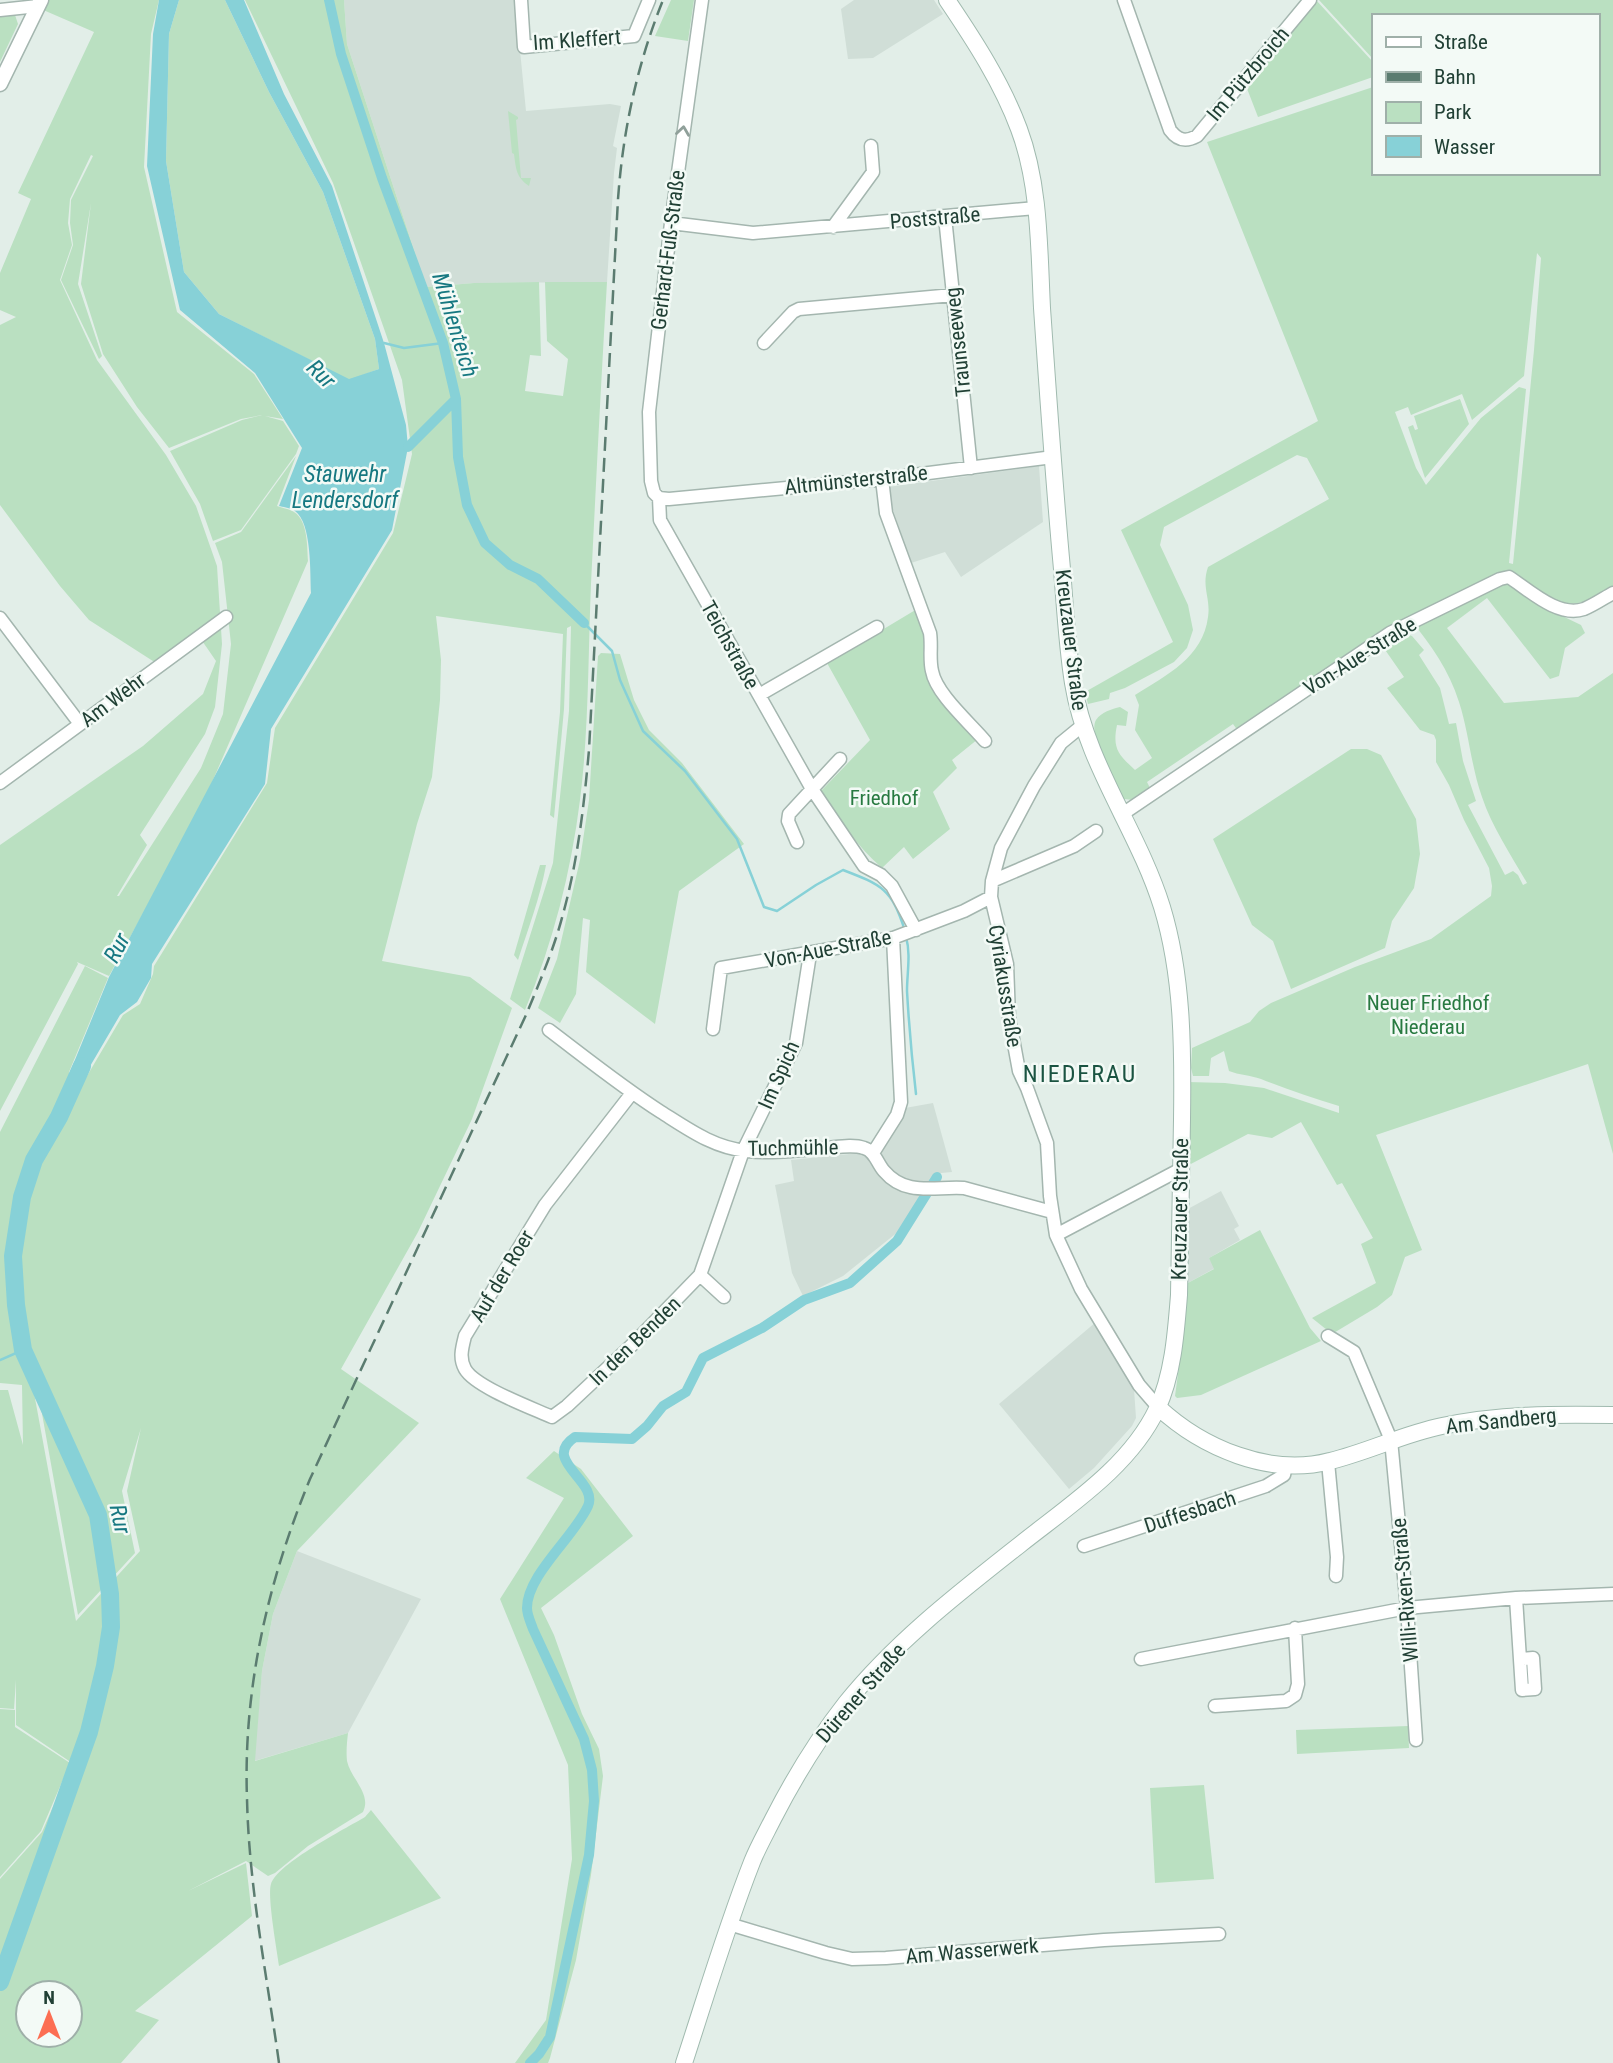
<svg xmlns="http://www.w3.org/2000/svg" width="1613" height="2063" viewBox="0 0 1613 2063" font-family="'Roboto Condensed',sans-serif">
  <rect width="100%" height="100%" fill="#e2eee8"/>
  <!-- built -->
  <path fill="#d0ded7" d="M344 0H515L526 111 610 104 621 106 613 146 617 148 614 173 607 282 474 283 426 287 347 44Z
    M854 0H934L943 14 873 58 848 59 841 9Z
    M1039 466 1043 522 961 577 945 552 911 563 889 498 888 487Z
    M933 1103 952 1172 941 1173 926 1184 904 1227 843 1276 803 1296 792 1273 775 1185 794 1181 791 1160 860 1153 873 1163 905 1108Z
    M1221 1191 1239 1226 1234 1229 1240 1240 1209 1258 1215 1268 1186 1284V1210Z
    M1096 1322 1134 1389 1136 1418 1132 1426 1094 1468 1069 1489 999 1404Z
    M297 1551 421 1599 348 1733 254 1761 262 1671 273 1614Z"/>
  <!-- green -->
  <path fill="#bae0c1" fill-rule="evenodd" d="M45 0H159L151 34 144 167 177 312 254 374 283 419 265 416 283 421 299 446 296 454 241 530 213 541 200 504 170 451 242 420 262 415 241 419 169 448 137 407 103 354 81 284 91 203 78 284 102 356 99 359 61 280 73 245 70 223 71 200 93 156 91 155 70 199 68 223 72 245 60 280 97 360 166 455 196 506 217 566 222 644 215 707 205 734 140 835 147 845 117 896H119L201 768 223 714 231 644 222 562 215 543 241 532 296 456 277 506C282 508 290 509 294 512 308 521 307 546 308 561L203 803 109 976 77 962 78 964 0 1111V845L143 746 203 694 216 661 196 632 156 663 89 620 60 586 0 505V325L16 317 0 310V273L31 199 18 193 94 32 41 9Z
    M179 0H225L269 92 323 192 375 339 379 369 349 380 219 314 184 272 166 161 169 34Z
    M245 0H344L347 44 426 287 474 283 539 282 541 356 530 355 525 391 563 396 568 359 547 341 545 282H607C601 383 596 483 591 584 588 655 589 729 580 800 571 872 553 943 525 1010L510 999 553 863 569 711 571 626 567 628 564 709 554 818 550 815 560 712 563 634 436 616 441 660 440 700 432 777 417 824 382 961 470 977 512 1008 472 1119 418 1232 341 1369 419 1423 297 1551 273 1614 262 1671 255 1761 348 1733C347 1742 346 1752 347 1761 351 1779 372 1794 363 1812L308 1846 275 1873 268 1876 246 1861 188 1891 246 1863 252 1916 135 2011 159 2020 121 2063H0V1879L42 1832 72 1763 16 1725V1680L14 1709 0 1708V1390H8L23 1445 22 1385 0 1383V1132L85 966 108 978 69 1072V1091L33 1158 19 1195 9 1257 76 1621 140 1551 127 1491 141 1428 122 1491 135 1553 78 1615 14 1257 24 1200 37 1160 61 1118 75 1086 84 1081 123 1015 140 1004 153 974 154 966 267 783 275 728 393 533 412 454 402 380 333 183ZM28 1993H70V2035H28Z
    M671 0H694L688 41 655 36Z
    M1316 0 1373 62V77L1258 117 1246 86Z
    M1319 0H1613V589C1591 598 1578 610 1555 599L1554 612 1581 625 1585 633 1565 648 1559 676 1550 679 1487 598 1447 628 1504 703 1578 697 1613 673V1154L1588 1064 1376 1135 1422 1250 1405 1257 1392 1295 1377 1307 1332 1334 1312 1318 1376 1283 1361 1244 1373 1238 1342 1183 1337 1185 1301 1122 1272 1138 1248 1134 1187 1166 1188 1082 1225 1083 1264 1088 1339 1113V1106C1312 1098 1286 1089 1261 1079 1250 1075 1239 1075 1229 1071L1224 1051 1211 1058 1209 1076H1193L1191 1068 1192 1048 1250 1022 1259 1011 1271 1003 1355 967 1431 939 1491 896 1492 886 1489 868 1464 820 1449 785 1436 762V740L1434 735 1420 730 1387 688 1404 677 1381 644 1401 632 1412 636 1424 650 1419 655 1440 688 1449 724 1456 723 1463 761 1476 801 1468 805 1505 875 1513 871 1518 875 1523 885 1527 883C1511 855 1492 827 1482 797 1471 766 1469 733 1459 702 1449 670 1431 645 1410 619L1238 731 1233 724 1147 782 1151 790 1133 800 1124 799C1116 784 1087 735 1096 720 1101 712 1112 709 1120 707L1128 712 1126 726 1117 725C1112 749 1119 755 1135 770L1152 758 1135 730 1139 705 1135 695C1167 675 1203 657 1208 617 1211 598 1201 587 1208 567L1329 499 1307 458 1297 455 1164 527 1160 545 1188 605 1193 630 1187 648 1174 662 1125 688 1110 693 1109 699 1088 704 1085 692 1173 642 1121 530 1318 421 1207 142 1373 87V173H1597V16H1373V59ZM1537 253 1541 258 1534 350 1513 564 1509 563 1526 389 1519 387 1481 418 1426 485 1416 468 1395 412 1408 407 1411 415 1462 394 1472 420 1524 376Z
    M15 15 18 24 0 62V16Z
    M508 111 518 117V119L516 120 521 178H531L529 186C516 177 516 169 514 154L512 153Z
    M1460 399 1469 424 1425 478 1408 427 1413 425 1415 430 1418 429 1414 416Z
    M917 609 926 634 925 669 929 682 941 699 978 739 952 760 957 768 933 792 950 829 913 859 904 847 882 868C857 846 838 819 821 791L870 740 827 663Z
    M601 653 620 654 634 700 649 730 682 763 744 844 679 891 655 1024 586 972 590 920 583 918 576 994 560 1023 538 1008 557 959 580 860 589 800 598 656Z
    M1351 749H1367L1381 755 1416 819 1420 854 1414 888 1392 921 1385 948 1291 989 1273 941 1252 925 1213 839Z
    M540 865H546C540 898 528 929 518 960L514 955Z
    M1260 1230 1310 1328 1321 1341 1201 1395 1177 1398 1175 1396 1184 1330 1186 1284 1214 1269 1209 1258Z
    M554 1451 581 1469 633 1536 541 1608 554 1635 582 1714 599 1749 603 1776 591 1875 576 1960 550 2058 548 2063H515L546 2020 572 1859 568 1765 500 1599 564 1498 526 1478Z
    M0 1709 15 1710V1727L70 1763 41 1831 0 1877Z
    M1408 1726 1409 1748 1297 1754 1296 1730Z
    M1204 1785 1214 1879 1155 1883 1150 1788Z
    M371 1810 441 1898 279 1966C277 1950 267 1896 271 1884 278 1863 345 1829 365 1817Z"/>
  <!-- water -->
  <path fill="#87d1d7" d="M159 0H179L169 34 166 161 184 272 219 314 349 379 379 369 375 339 323 192 269 92 225 0H244L284 94 332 186 384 343 406 425 408 447 392 530 271 729 265 784 152 964 151 978 137 1002 120 1015 82 1080 73 1085 70 1072 109 977 311 593C310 573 312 523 295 511 291 508 283 507 279 506L302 448 255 373 180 310 147 166 153 34Z"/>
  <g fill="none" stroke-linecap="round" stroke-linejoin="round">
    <!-- stream -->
    <path stroke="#87d1d7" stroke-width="2.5" d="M384 343 404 348 443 343
      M584 623 612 651 620 680 643 731 685 771 737 839 764 907 777 911 816 885 843 870C882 885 892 889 905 931
      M906 937C911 954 907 973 907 991 909 1026 912 1060 916 1094
      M0 1360 23 1350"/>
    <!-- canal -->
    <path stroke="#87d1d7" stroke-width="10" d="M329 0 341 54 382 178 443 343 456 399 458 457 467 505 485 543 510 565 538 579 584 623
      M408 447 456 399
      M530 2063 539 2054 550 2037 589 1855 594 1801 592 1770 584 1739 533 1629C531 1623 527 1615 527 1608 527 1575 574 1537 588 1506 599 1481 540 1460 575 1437L632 1439 647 1426 663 1406 686 1392 703 1358 762 1328 804 1300 850 1283 897 1241 937 1177"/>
    <!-- river -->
    <path stroke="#87d1d7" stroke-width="18" d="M0 1982 89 1732 105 1666 111 1627 110 1594 98 1515 23 1350 16 1305 13 1256 22 1197 34 1160 59 1117 82 1066"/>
    <defs>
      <path id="minor" d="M521 0 524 47 634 36 649 0
        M1124 0 1170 130C1178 141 1186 142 1197 136L1310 0
        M0 10 38 6
        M945 217 971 468
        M671 223 753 233 1036 208
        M833 227 873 172 871 146
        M764 343 793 312 799 309 953 295
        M882 479 886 513 930 633C932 646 929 659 932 671 936 694 970 723 985 741
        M659 498 660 520 812 789 864 866 881 875 892 886 916 930
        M659 498 654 493 651 481 649 412 671 223 702 0
        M659 498 669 499 882 479 1053 457
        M0 618 80 724
        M759 695 877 627
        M1083 725 1061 743 1034 786 1001 848 992 881 991 897 1007 964 1009 1017 1019 1071 1027 1088 1047 1143 1050 1196 1056 1235 1081 1289 1139 1385 1158 1407
        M0 783 226 617
        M1121 815 1390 633 1500 579 1509 577C1529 590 1558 618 1584 609 1594 605 1604 598 1613 593
        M797 842 788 821 789 814 840 759
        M992 881 1074 846 1096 831
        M713 1029 721 968 893 938 964 911 991 897
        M549 1030C586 1058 622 1087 661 1112 688 1129 714 1148 747 1151 774 1154 800 1150 827 1148 838 1147 853 1144 864 1148 875 1151 877 1163 884 1171 906 1197 935 1186 964 1188L1052 1212
        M632 1093 545 1205 465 1336C462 1348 459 1358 465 1369 475 1387 532 1408 552 1417L567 1406 632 1345 700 1275 743 1151 796 1043 810 954
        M873 1153 897 1115 901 1102 893 938
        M1056 1235 1181 1169
        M700 1275 724 1297
        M1328 1336 1354 1352 1391 1440 1407 1608 1416 1740
        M1328 1462 1337 1557 1336 1576
        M1084 1546 1266 1486 1284 1475 1286 1466
        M1516 1598 1522 1690 1535 1689 1533 1658 1520 1659
        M1141 1659 1407 1608 1516 1598 1613 1594
        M1215 1706 1286 1701 1295 1695 1298 1684 1295 1628
        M729 1924 826 1953 852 1959 886 1958 1104 1940 1219 1934"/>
      <path id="tertiary" d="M0 84 41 0"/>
      <path id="secondary" d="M1158 1407C1202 1448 1270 1477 1330 1461 1368 1452 1403 1434 1442 1426 1499 1414 1555 1414 1613 1415
        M684 2063C706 1996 726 1928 752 1862 758 1847 766 1833 773 1819 794 1778 817 1740 846 1703 896 1641 960 1592 1022 1543 1070 1505 1130 1466 1157 1409 1173 1375 1176 1333 1179 1295 1180 1237 1181 1179 1182 1120 1183 1049 1183 976 1162 907 1138 830 1086 764 1073 683 1067 646 1065 607 1062 569 1054 483 1048 395 1042 308 1039 249 1040 185 1019 129 1002 83 974 40 947 0"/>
    </defs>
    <!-- minor casing -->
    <use href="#minor" stroke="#a4b6af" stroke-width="15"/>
    <!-- tertiary casing -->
    <use href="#tertiary" stroke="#a4b6af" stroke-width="17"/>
    <!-- secondary casing -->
    <use href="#secondary" stroke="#a0baaf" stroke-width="18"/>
    <!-- minor -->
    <use href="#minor" stroke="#fff" stroke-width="12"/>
    <!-- tertiary -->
    <use href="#tertiary" stroke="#fff" stroke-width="14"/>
    <!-- secondary -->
    <use href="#secondary" stroke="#fff" stroke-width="16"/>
    <!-- rail -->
    <path stroke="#5b7c70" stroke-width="2.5" stroke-dasharray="14 7" stroke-linecap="butt" d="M279 2063C267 1976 249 1888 247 1799 243 1688 268 1581 310 1479L526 1015C540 981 554 949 563 914 578 860 584 805 589 750L618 199C623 130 637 65 663 0"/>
  </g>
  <!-- one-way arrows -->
  <defs><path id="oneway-chevron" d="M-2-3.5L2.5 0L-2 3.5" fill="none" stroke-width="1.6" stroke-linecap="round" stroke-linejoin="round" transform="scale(1.75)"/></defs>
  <use stroke="#90a09a" href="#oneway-chevron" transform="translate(683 131) rotate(-82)"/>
  <g text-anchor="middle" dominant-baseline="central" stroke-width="5" stroke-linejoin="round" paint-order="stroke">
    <!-- street labels -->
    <g font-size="21" fill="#214035" stroke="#f3faf6">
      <text transform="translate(577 40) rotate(-4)">Im Kleffert</text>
      <text transform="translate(1248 74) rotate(-50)">Im Pützbroich</text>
      <text transform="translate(935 218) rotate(-5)">Poststraße</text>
      <text transform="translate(668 250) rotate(-83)">Gerhard-Fuß-Straße</text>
      <text transform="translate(958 342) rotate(-96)">Traunseeweg</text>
      <text transform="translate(856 480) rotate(-6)">Altmünsterstraße</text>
      <text transform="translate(1071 640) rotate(83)">Kreuzauer Straße</text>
      <text transform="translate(730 645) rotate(61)">Teichstraße</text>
      <text transform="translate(1360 656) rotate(-32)">Von-Aue-Straße</text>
      <text transform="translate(113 700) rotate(-37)">Am Wehr</text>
      <text transform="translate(828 949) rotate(-11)">Von-Aue-Straße</text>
      <text transform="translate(1005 986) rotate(81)">Cyriakusstraße</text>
      <text transform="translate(779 1075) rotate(-66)">Im Spich</text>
      <text transform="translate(793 1148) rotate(-1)">Tuchmühle</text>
      <text transform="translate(1180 1209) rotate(-89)">Kreuzauer Straße</text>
      <text transform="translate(502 1276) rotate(-59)">Auf der Roer</text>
      <text transform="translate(635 1341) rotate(-44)">In den Benden</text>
      <text transform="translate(1501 1421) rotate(-6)">Am Sandberg</text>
      <text transform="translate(1190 1512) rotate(-18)">Duffesbach</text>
      <text transform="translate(1405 1590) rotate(-95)">Willi-Rixen-Straße</text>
      <text transform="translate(861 1693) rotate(-49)">Dürener Straße</text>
      <text transform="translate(972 1951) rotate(-5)">Am Wasserwerk</text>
    </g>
    <!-- park labels -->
    <g font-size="21" fill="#287a41" stroke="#f3faf6">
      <text x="884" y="798">Friedhof</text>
      <text x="1428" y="1003">Neuer Friedhof<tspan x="1428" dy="24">Niederau</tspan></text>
    </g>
    <!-- water labels -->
    <g font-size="23" font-style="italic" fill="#167881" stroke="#f3faf6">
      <text transform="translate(455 325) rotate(73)">Mühlenteich</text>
      <text transform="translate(321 374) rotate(44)">Rur</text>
      <text x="345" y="474">Stauwehr<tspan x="345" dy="26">Lendersdorf</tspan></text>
      <text transform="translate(117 948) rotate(-62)">Rur</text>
      <text transform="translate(120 1519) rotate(78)">Rur</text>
    </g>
    <!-- quarter labels -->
    <g font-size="24" letter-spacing="2" fill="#1b5442" stroke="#f3faf6">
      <text x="1080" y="1074">NIEDERAU</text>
    </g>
  </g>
  <!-- legend -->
  <rect x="1372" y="14" width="228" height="161" fill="#f3faf6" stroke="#9fb0a9" stroke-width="2"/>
  <rect x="1386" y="37" width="35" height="10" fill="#ffffff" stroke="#9fb0a9" stroke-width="2"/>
  <text x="1434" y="49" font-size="21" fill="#214035">Straße</text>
  <rect x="1386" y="72" width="35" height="10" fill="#5b7c70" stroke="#9fb0a9" stroke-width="2"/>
  <text x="1434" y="84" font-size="21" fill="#214035">Bahn</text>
  <rect x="1386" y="102" width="35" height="21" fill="#bae0c1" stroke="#9fb0a9" stroke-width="2"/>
  <text x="1434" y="119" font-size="21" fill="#214035">Park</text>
  <rect x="1386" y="136" width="35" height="21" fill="#87d1d7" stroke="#9fb0a9" stroke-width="2"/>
  <text x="1434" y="154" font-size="21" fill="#214035">Wasser</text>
  <!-- north arrow -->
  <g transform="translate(49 2014)"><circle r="33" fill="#f3faf6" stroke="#9fb0a9" stroke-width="2"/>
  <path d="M0-5L12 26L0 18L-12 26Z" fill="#fc6e52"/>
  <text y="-10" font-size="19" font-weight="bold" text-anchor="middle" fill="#214035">N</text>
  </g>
</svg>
